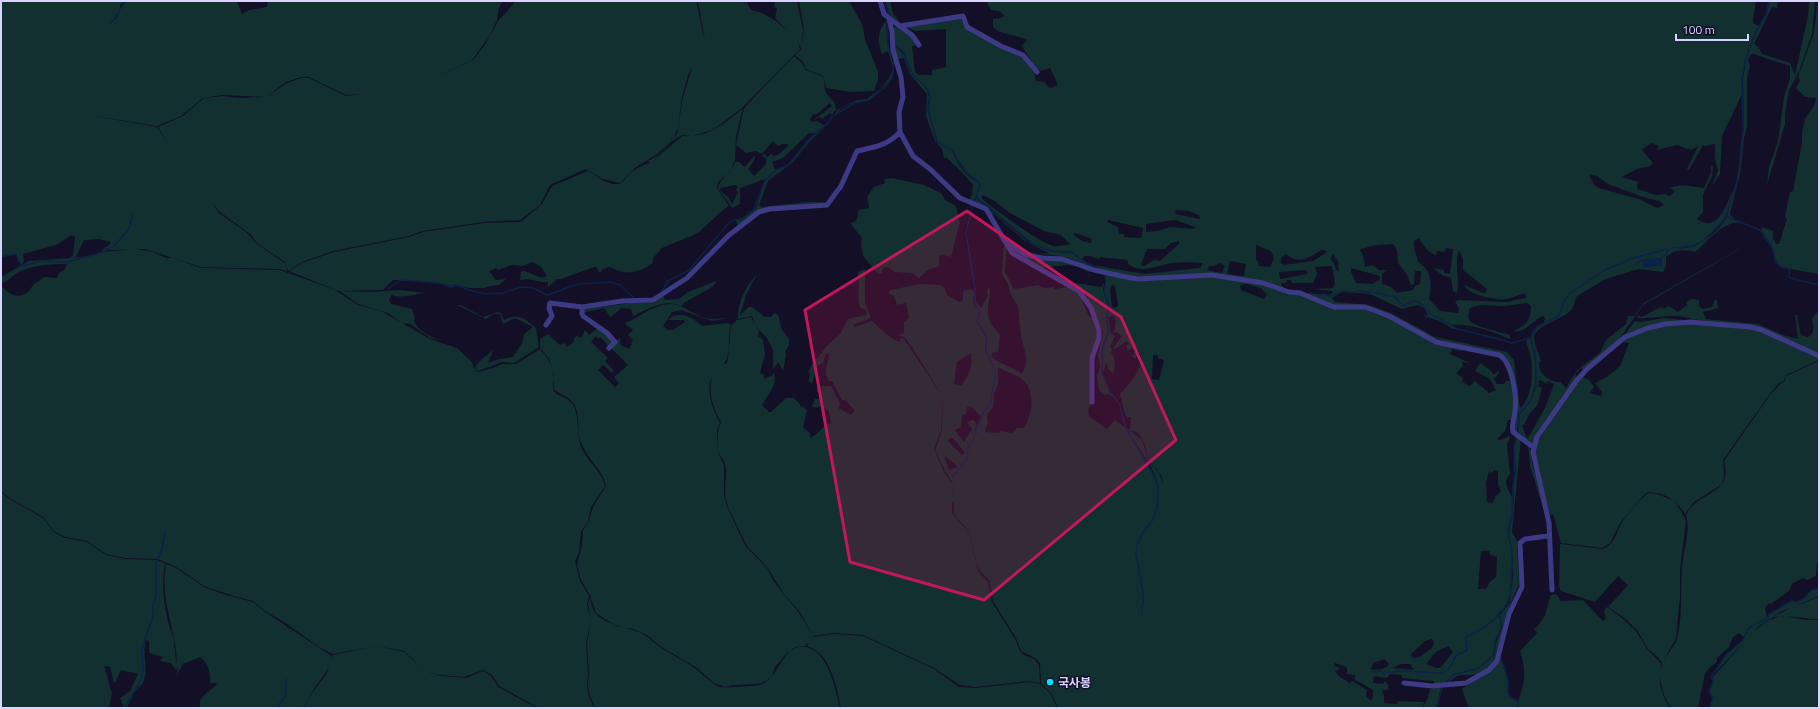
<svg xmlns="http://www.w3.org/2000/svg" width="1820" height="709" viewBox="0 0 1820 709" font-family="'Titillium Web','Noto Sans KR',sans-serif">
  <rect width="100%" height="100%" fill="#130f26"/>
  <!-- green -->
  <path fill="#12302f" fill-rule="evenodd" d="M1 1H126L121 4 117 18 110 23C121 16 117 8 127 1H237L242 14 249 10 267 7 268 1H503L499 7 497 20 489 37 472 60 421 84 473 60 485 45 498 21 516 1H697V5L705 42 698 1H742L750 9 743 1H746L751 10C771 14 783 26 797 41L775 18 777 8 774 7 775 1H797L803 30 801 48 797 41 800 49 743 107 721 124 712 130 692 136 682 135 671 142 653 161 682 136C707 138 725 124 743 108L736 136 735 160 730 171 718 182 717 188 729 206 723 210 698 233 662 248 653 258V263C645 269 633 274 623 272 617 271 613 267 608 267L603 269 600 273 596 267H594L561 279H557L548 287V282C536 283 533 277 520 280L521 271H524L542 278 547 276 541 267 533 262 522 266 512 265 498 270 496 268 489 271 496 280 506 279 499 285 486 287 484 288H468L455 284 451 286 436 282 393 280 383 290 338 291 289 271 302 263 334 252 409 237 423 232 484 223 521 222 542 204 552 186 588 171C594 173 598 178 604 181 623 189 621 181 632 172 638 167 645 164 652 162H647L658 155 677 134 683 97 692 68 688 75 682 97 678 127 673 139 657 154 635 168 620 183 603 179 586 169 550 185 540 205 520 220 483 222 422 231 409 236 333 251 302 262 288 271 285 262 257 243 250 234 220 212 212 203 219 213 246 232 257 244 285 263 287 271 279 269 201 267 145 249 107 250 116 243 106 251H101L109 245 111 242 99 239 84 240 76 257 70 258 73 255 75 237 72 235 56 245 23 254 24 262 21 265 16 254 1 257ZM301 77H309L346 95 361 94 346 96 309 78H301L287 83 266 97 238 98 223 96 204 98 183 116 158 127 169 145 157 127 88 115 157 126 181 116 203 98 222 95 266 97 286 82Z
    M799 1H849L862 24 865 39 878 72V79L874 91 851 92 826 88 823 76 806 69 803 62 795 55 801 49 804 29Z
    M885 1H890L893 13 900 23 890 15Z
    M988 1H1756L1753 21 1754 24 1759 26 1745 60 1742 79V94L1722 136 1720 174 1712 186 1718 170 1715 160V144L1705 146 1703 145 1689 170 1687 169 1698 146 1691 150 1677 145 1657 150 1659 146 1651 143 1642 150 1653 163 1650 166 1637 169 1622 177 1638 182 1637 189 1656 195 1665 194 1670 196 1675 191 1670 188C1682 183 1692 187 1704 188L1711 172V166H1713L1712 176 1703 195V212L1697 219C1719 235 1728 200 1735 186L1726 216 1715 230 1704 240 1694 245 1678 249C1699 248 1716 234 1727 217L1742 222C1723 221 1708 241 1695 252 1685 249 1674 249 1666 257V266L1663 272 1639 269 1615 276 1604 280 1577 296C1574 302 1574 308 1569 312 1562 319 1535 326 1534 337 1534 344 1539 354 1541 361L1539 362C1538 374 1550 383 1561 382L1566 388 1577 370 1600 353 1606 340 1626 324 1628 316H1634L1644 303 1732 253 1751 240 1759 231 1752 239 1733 253 1643 305 1617 342 1584 370 1581 368 1575 374 1577 377 1533 444 1518 434 1520 414 1531 401 1536 385V357L1532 346V334L1540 325 1557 317 1544 323 1545 319 1543 316C1532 320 1527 333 1513 331 1526 326 1531 320 1531 306L1527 303 1504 306 1480 305 1470 308C1469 312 1467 318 1470 321 1476 327 1501 332 1510 335V339C1492 331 1470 323 1451 325L1457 329H1453L1440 321 1424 316 1428 315 1424 308 1418 305 1402 309 1370 294 1359 293 1342 292 1332 298 1335 302 1369 305 1393 314 1435 337 1507 352 1514 360 1520 409C1532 398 1533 375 1531 358 1530 352 1527 346 1526 340L1530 339 1535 358V386L1530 401 1519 414 1517 434 1513 431 1516 413 1512 373 1504 356 1432 338 1369 306H1337L1306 293 1328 295 1333 293 1332 291 1314 289 1333 288 1335 284 1332 266 1315 267 1317 274 1313 283H1292L1291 280H1287L1286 283H1281L1283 290C1274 287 1263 282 1254 281 1232 277 1208 276 1186 275 1153 274 1123 283 1093 265L1144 274 1200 268 1203 263C1193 262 1181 262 1172 263 1157 265 1143 274 1129 265L1127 260 1100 257 1099 259 1090 256H1084L1082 260 1100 271C1088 267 1077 260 1064 257 1037 251 1022 260 1002 234 1015 245 1031 257 1049 253L1025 241 996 216 974 203 976 198 1028 242 1052 252 1072 253 1080 259 1072 252 1052 251 1033 244 978 199 977 195 973 203 969 202 972 194 973 185C965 175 956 167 947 158H944L942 149 935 141 926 116 927 94 910 74 904 58 898 59 893 45 904 55 910 71 928 91 929 98 927 109 936 141 952 150C955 158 961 169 967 175 977 184 981 178 978 194L980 186 979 182 968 173 955 156 952 149 946 147 937 141 929 113 930 98 929 90 912 73 904 52 893 43 894 27H901L919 45 912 46 915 72 919 75H932V70L946 67V29L915 31 905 26 961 18 964 27 989 41 1023 56 1034 71 1036 81 1045 82 1047 86 1051 88 1058 85 1050 68 1040 71 1034 66 1022 46 1027 40C1016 34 1002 36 993 27V18L998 19 1005 16 999 11 991 10 987 3ZM1589 174 1597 176 1608 184 1646 198 1659 201 1664 205 1657 208 1639 199 1599 188 1594 185ZM983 195 993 200 1010 213 1044 231 1061 235 1070 244C1065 245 1058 247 1054 246 1041 244 993 208 981 198ZM1176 210 1189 211 1199 215 1200 219 1175 214ZM1108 220 1143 228 1141 238 1124 237V234H1119L1118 227 1107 222ZM1175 220 1195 227 1194 229 1170 227 1158 231 1146 232V224ZM1075 233 1090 238 1092 239 1091 243 1082 241 1073 234ZM1419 238C1422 244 1429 254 1436 255L1437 251 1445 252 1446 248 1453 249 1450 274 1444 273V270L1433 268 1442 275 1451 278 1453 291 1457 293C1460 279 1454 263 1459 250L1463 259V270L1487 289 1486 292 1483 293 1464 285C1468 295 1497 301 1507 299 1514 297 1518 295 1525 293L1526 298 1506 302 1458 300 1455 302 1459 308 1458 313 1440 311 1429 299C1432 284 1432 270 1418 262 1417 254 1413 250 1414 241ZM1179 241V244L1160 261 1154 260 1144 266 1141 265 1147 249H1165L1171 243ZM1393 244 1397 250 1398 263 1406 273 1411 285 1414 284 1415 271H1421L1420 284 1415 286 1413 290 1397 293 1391 287 1382 284V274L1387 270H1379L1373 265 1365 267 1363 255 1360 251 1361 249 1377 245ZM1256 245 1271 251 1274 258 1270 267 1259 266 1258 261 1256 260ZM1321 250H1324L1327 252 1313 261 1284 265 1281 263V258L1286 254C1298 265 1309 258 1321 250ZM1332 253 1338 261 1339 271 1336 270 1334 263 1331 260ZM1230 261 1246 264 1244 276 1227 274ZM1220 263 1225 266 1222 273 1207 270 1209 266H1214ZM1351 268 1380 276V279L1373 284 1356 283 1351 272ZM1305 270 1308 272 1307 274 1280 279 1279 272ZM1539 380 1546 383 1548 381 1554 384 1545 408 1528 438 1526 437 1522 425H1524L1529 414 1537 406 1542 388 1538 386Z
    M1769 1H1778L1777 8 1772 7 1754 44 1759 48 1762 54 1790 63 1795 75 1808 16 1809 2 1815 1 1812 34 1799 72 1789 90 1785 113V124L1767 185 1769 167 1778 141 1784 97 1790 78V66L1754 54H1751L1748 60 1750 66 1747 79V127L1744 138 1740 175 1730 213V215L1734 218H1732L1727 216 1739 171 1744 126 1743 79 1746 60 1756 31 1767 13Z
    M1818 1H1819V274L1790 269 1779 265 1774 256 1772 246 1761 230 1762 227 1773 231V238L1776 244H1779L1787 219 1785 217 1790 192 1793 191 1802 143V132L1805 119 1815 104 1816 98 1805 97 1796 88 1800 80 1798 77 1814 33Z
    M886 21 887 44 894 65 891 79 870 99 853 103 842 108 834 115 837 110 857 100 867 99 881 88 889 78 893 68 888 51 882 54C877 42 878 30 886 21Z
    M794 56 802 63 806 70 823 77 826 93 834 102 836 109 832 115 830 113 822 119 820 117 814 120 832 106 830 103 817 114 813 115 810 119 812 122 817 121 825 126 816 133H809L783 158 772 162 775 170 768 178 740 188V204L732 208 718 188C719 180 731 172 735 162H739L745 167 755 155 754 161 748 169 754 176 766 164V159L762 155 765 154 767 157 771 154 774 156 779 154 789 145 783 144 778 146 773 141 762 154 756 151 746 153 736 145 744 108ZM736 185 738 187 736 190 738 193 732 204 728 197 720 190V188Z
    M826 127 812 139 793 162 768 181 759 205 762 207 807 202H825L769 208 738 226 736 220H742L756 208 765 181 778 169 788 165 813 136Z
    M892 178 924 185 941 193 945 200 956 206 960 222 951 257 944 255 939 256V266L928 270 919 278 912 273 895 272 887 267 883 268 882 273 878 274 863 256 861 245 862 238 850 223C858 222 858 217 858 210L869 208 867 197 874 187 885 183 884 179Z
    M1004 241 1007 246 1005 272 1014 289 1038 285 1045 288 1054 287V289L1069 287 1084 298 1083 303 1089 317 1094 318 1099 333 1093 353 1091 404 1088 410 1089 416 1107 429 1115 420 1125 427 1146 461 1157 484C1157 470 1133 442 1126 427L1142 440 1150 464 1157 469 1163 483C1162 472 1155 470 1150 462 1146 454 1146 443 1140 436 1137 432 1134 431 1130 430L1131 417H1127L1125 414 1120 394C1128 386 1146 366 1140 353L1136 358 1132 357 1135 351 1132 348 1128 351 1126 346 1129 344 1127 341 1115 349 1113 348 1122 336 1116 332 1114 333 1116 321 1114 316 1108 317 1111 333 1115 336 1110 346 1112 349 1111 353C1115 356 1116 368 1113 373L1108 369 1107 363H1106L1103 373V349L1109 329 1107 317 1109 305 1104 292 1106 280 1105 273 1138 280 1204 275 1255 282 1300 294 1327 305 1365 308 1380 312 1431 340 1464 347 1462 351 1452 349 1450 354 1470 363 1462 362 1463 366 1456 373 1463 378 1462 382 1470 386 1475 381 1489 393 1496 390 1490 379 1475 371 1480 363 1489 369 1494 375 1498 371 1499 373 1494 379 1497 384H1504L1506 381H1509L1512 383 1515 406 1513 420H1508L1505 431 1497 439 1500 440 1509 436 1510 437 1507 445 1510 474C1500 485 1512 491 1513 502 1514 512 1508 522 1508 532 1508 539 1511 546 1512 553 1515 590 1512 607 1482 629L1499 615 1501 627 1495 641 1493 655 1479 668 1494 656 1495 647 1499 655C1494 663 1489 669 1481 673 1472 678 1455 670 1450 683L1445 684 1454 675 1474 668 1453 675 1443 684 1434 685V681L1402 678V675L1390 674 1387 678 1374 676 1373 683 1383 684 1385 681 1388 684 1389 689 1382 691 1384 695V703L1397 704 1398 701 1424 702 1423 707 1428 698 1430 689H1433V686L1441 687 1436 708H1058L1052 694 1041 683 1040 663 1035 658 1021 651 1016 638 993 601 989 580 979 570 977 565 969 532 954 514 953 483 945 471 935 450 942 431 943 397 912 347 904 337 898 335 904 333V322L909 318 906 303 897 305 894 296 888 293 891 290 919 284 940 285 944 287 947 295 959 302 963 300V291L971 289 974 292 973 303 979 311 977 322 986 338 985 350 987 354V337L977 320 980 312C976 304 973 301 975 292L976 302 981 308 988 296 987 290 989 287C993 296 985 306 989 319 990 325 997 329 1000 335L998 352 993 353 991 355C996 364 1013 366 1022 374L1026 365V356L1021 336 1018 306 1011 295 1008 284 1002 274ZM1246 284 1261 288 1267 295 1264 299 1241 290 1240 285ZM1112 285 1115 286 1118 305 1116 308 1112 307 1110 290ZM971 353C973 366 969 375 961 386L954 384 957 362ZM1153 355H1158V358L1164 360 1159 380 1152 379ZM998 367C1006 372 1016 374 1023 380 1036 392 1032 415 1024 428H1017L1012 433 1000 431 999 433 986 432 985 430 988 423 987 414 993 407 994 393 998 384ZM967 407 973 408 982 418 976 429 977 432 973 440 976 432 975 429 977 425 974 420 967 422 972 429 964 442 955 430 961 427 962 415 966 414ZM949 438H953L965 453 962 455 948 441ZM944 455 958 467 949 470ZM1494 470 1498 471V484L1501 491 1495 497 1493 503 1487 502 1486 483 1489 471 1492 473ZM1481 551H1489L1490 555 1497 557 1496 577 1490 582 1486 589H1478ZM1432 639 1434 642 1433 647 1420 657 1414 658 1410 655 1425 641ZM1448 646 1453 652C1448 657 1446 662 1440 668H1436L1426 664 1436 652ZM1385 659 1389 664 1388 666 1382 669 1371 670 1373 663ZM1335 663 1347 667V674L1356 675 1354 679 1373 690V696L1371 701 1366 696 1367 690 1352 681 1350 683 1340 677 1334 670 1337 671 1340 668 1334 666ZM1401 664H1410L1414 670 1393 668Z
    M136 249 153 252 166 258H173L201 268 279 270 297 276 335 290 358 305 381 311 430 339 457 348 472 362 474 368 478 372 493 368 502 364H516L540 349C545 354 552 364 553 372 555 378 551 385 554 391 556 396 569 397 573 405 579 414 577 435 581 447 587 462 602 471 605 486L591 507 588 522 581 531 579 551 575 562 580 581 589 596 587 605 591 619 586 644 588 673 587 684 588 694 594 708H539L499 686 492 675 483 670 464 677 439 675 424 670 404 651 377 646 333 654 319 647 284 622 265 611 253 601 237 597 204 586 176 567 158 559 125 558 106 554 87 541 65 537 54 531 43 517 8 497 1 491V289L3 287C9 295 19 299 28 292 30 290 32 286 34 284 38 281 40 281 44 277L57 278 59 273 64 270 67 264C51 264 31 265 17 273 10 277 8 282 1 283V277L29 261 70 258 91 256 101 252Z
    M1012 249 1018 252 1057 258 1095 272H1088L1079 266 1066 265 1040 268 1013 252Z
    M865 269V302L871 318 853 325 855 327 872 321C881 329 888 337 899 342L901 338 904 339 943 397 941 431 934 449 944 472 953 484 954 499 952 504V513L969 533 978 571 988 582 992 602 1015 639 1020 651 1024 655 1034 659 1039 665 1040 683 1028 681 975 687 960 685 934 668 863 635 834 633 813 636 800 612 784 594 767 567 747 546 728 507 725 495 726 469 724 461 718 452V430L721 422C713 408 708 393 712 377 705 391 713 410 720 423L717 431 718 453 724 465V495L727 507 746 547 767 568 774 582 799 613 813 636 810 642 805 646 795 647 786 654 775 667 772 676 766 681 758 684 732 685 725 687 714 683 697 668 660 646 647 635 633 629 616 626 596 613 590 595 581 580 577 565 582 545 583 530 589 521 593 507 606 486C603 469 587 460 580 440 577 429 580 414 574 404 569 396 560 395 554 389 553 372 554 361 540 348V339L548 334 560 345 565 343 567 347 574 342V338L577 336 581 338 585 330 589 335 599 327 614 342 609 347 600 337 598 339 596 336 591 342 608 358 605 361 614 371 612 373 603 365 598 370 615 387 619 383 614 377 628 365 611 348 619 338 621 340 619 344 629 349 633 340 628 335 633 330 630 327H628L625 323C641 317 653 304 671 304 683 304 694 315 705 318 715 320 727 318 737 316L712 321 681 310 672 312 663 326 668 330H673L685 322 684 320H668C679 309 694 318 702 326L728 323 731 325C727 335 732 358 723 364L727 363 728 358 731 326 737 320 751 317 759 331 758 336 763 340 765 354 760 373 764 375V379L773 375 774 371C778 385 769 393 762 405L769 412H771L786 398H794L800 404 801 408 802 406 807 410 803 427 810 433V438C818 435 822 425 831 423L829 411 821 406 816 408 812 406 815 399H821V391L817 392V386H831L840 404 838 408 851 415 855 411 846 401 842 400 832 381H829C823 372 828 364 829 355L828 353 826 354 823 363 817 366 812 384 809 381 810 373 808 372 815 359H817L826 347 840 334 848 319 866 315 867 311 860 307C856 296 861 284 858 272Z
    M757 274 746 295 740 315 749 307H752L765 317H771L774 313 778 315C780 319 780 327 783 331 788 338 792 339 787 349L785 350 786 355 783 371 778 362 774 369 773 368V350L767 338 756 326 752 316 738 319C737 303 746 286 757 274Z
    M716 281C716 289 689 297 681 306 665 298 648 309 633 316L631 309 622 308 610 317 604 308 583 313 584 309 639 302 663 295 665 300 679 299 688 292Z
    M1075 283 1101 287 1104 283 1103 290 1108 305 1106 317 1108 331 1102 348V374L1110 392 1113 395 1112 396 1108 394 1104 395 1099 390 1097 376 1100 367 1098 355 1103 332 1092 307 1071 286Z
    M400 290 425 293C414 294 403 299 392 295L389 299 391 304 412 309 415 318 414 321C419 332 428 335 438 340L430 338 410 324 402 323 388 313 358 304 340 291 372 292Z
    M1692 299 1699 300V306L1703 309 1712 307 1715 299 1717 301 1718 308 1703 312 1706 319 1758 324 1783 335 1798 339 1795 315H1797L1801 335 1808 337C1816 333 1813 325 1812 318L1819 310V354L1767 331 1701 320C1692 320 1685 316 1676 316 1663 316 1650 319 1637 318L1639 314 1640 317C1649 315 1654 309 1662 307L1663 309 1669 306 1678 312 1687 305 1686 302Z
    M461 305 483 317 498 312 502 314 504 320C517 313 525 318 536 328L539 347 514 363 502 362 478 371 475 368C478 360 487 356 494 349L488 363 499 359 513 357 522 343 524 334 533 327 515 318 503 324 500 314H494L486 319 459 306H452Z
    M1664 318 1684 320 1672 322 1620 340 1635 321 1641 322Z
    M1691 323 1740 327 1762 332 1819 357V360L1786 375 1784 381 1779 383 1769 395 1723 460 1724 476 1722 484 1694 502 1685 514C1675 499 1666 493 1648 492L1643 496 1620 523 1610 543 1602 548 1561 543 1553 514 1550 515 1534 454 1537 442 1582 376 1589 380 1594 387 1590 393 1601 396 1602 392 1595 383 1607 377 1620 366 1629 343 1621 342C1641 328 1667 325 1691 323Z
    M1819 361V562L1817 563 1816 576 1807 580 1803 578 1792 584 1789 591 1771 604 1769 603 1765 608 1767 618 1749 627 1744 637 1739 633 1733 637 1729 647 1717 658V662L1710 667 1705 673 1698 708H1672C1663 698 1659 681 1661 668 1662 658 1674 649 1677 639 1683 616 1680 592 1682 569 1683 552 1691 531 1686 515 1699 489 1733 497 1724 461L1770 395 1780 384 1785 381 1786 376Z
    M1517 438H1521L1512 532 1517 541 1519 584 1506 615 1498 654 1495 646 1502 627 1500 615 1510 602 1511 592 1513 560 1509 533 1514 500 1513 488 1516 472 1514 446Z
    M1528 444C1532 450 1531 456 1532 462 1536 479 1544 496 1545 514L1530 466Z
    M1 492 8 498 43 518 54 532 65 538 87 542 106 555 125 559 157 560 156 574 157 560 165 563C161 582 164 607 169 625 170 630 173 635 174 640 175 649 175 657 177 665 177 631 159 600 166 564L176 568 204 587 226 595 253 602 265 612 330 655 332 656C330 671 319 680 312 692 309 697 307 703 303 708H278C287 694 284 694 286 679L284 698 276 708H200C198 694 210 693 217 684L216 683H210C211 672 208 664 200 657L183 664 173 682 177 674 178 666 176 670 171 663 160 661 163 657 149 653V641L146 640C142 653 148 667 144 680 143 685 140 686 137 689 135 691 127 707 127 708H125L126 706 135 689 124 708 120 698 130 691 138 674 121 670 116 681 114 683 110 667 104 666 112 693 109 708H1Z
    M1649 493 1657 494 1675 501 1686 520 1680 570V597L1676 638 1662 663 1657 656 1648 649 1637 630 1623 617 1608 607 1628 585 1618 576 1595 602 1561 591 1559 586 1560 544 1602 549C1614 546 1616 534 1621 524 1625 517 1642 496 1649 493Z
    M1813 590H1819V596L1780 612 1758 627 1712 676 1726 655 1742 641 1747 631 1754 625 1769 618V615L1791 602 1800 601Z
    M1556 594 1561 601 1583 600 1603 621 1606 619 1604 612 1606 607 1608 608 1622 618 1636 631 1647 649 1658 660 1661 664 1660 685 1665 700 1670 708H1518C1518 700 1520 697 1522 689 1526 677 1524 663 1520 651L1537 633 1534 629C1549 616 1545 610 1551 595Z
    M590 597C591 602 592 609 596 614 609 627 627 626 643 634 649 637 654 643 660 647 672 655 685 661 696 669 704 675 711 684 720 687 723 688 755 686 759 685 780 681 780 643 806 647 828 651 836 690 840 708H595L589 693 588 684 589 673 587 644 591 619 588 604Z
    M1819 597V619C1803 619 1787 614 1771 618L1792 607Z
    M1782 616 1806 620H1819V708H1710L1713 698 1710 692 1713 681 1712 678 1753 632 1769 620Z
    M834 634 863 636 934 669 959 687 976 688 1028 682 1040 684 1051 694 1057 708H841C837 688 831 653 807 646L813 637Z
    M377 646 404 652 424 670 440 676 466 678 483 671 491 676 498 687 537 708H304L312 693 326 675 333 655Z
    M1500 658 1508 680V694L1510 698 1517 701V708H1469L1462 689 1493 669Z"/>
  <!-- water -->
  <path fill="#0c2248" d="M1662 257 1663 265 1644 268 1642 260Z"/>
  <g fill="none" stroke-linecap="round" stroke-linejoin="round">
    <!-- stream -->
    <path stroke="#0c2248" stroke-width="1.5" d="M884 1 889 15
      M887 19 888 46 892 56
      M110 23C119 17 118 7 126 1
      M894 45 904 54 913 75 928 90 930 98 928 109 937 141 946 148 952 149C956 157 961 167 968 174 972 179 977 178 980 185L972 207 966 233 975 288 974 303 979 311 977 322 987 337 986 352 996 371 990 405 984 410C982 418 978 423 975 430L977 432 968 448 967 459 953 476
      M976 197 1033 244 1053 251 1072 252 1080 259 1098 269
      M1727 217 1760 230 1772 247 1776 263 1780 266 1790 270 1789 276 1790 278 1819 285
      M1 257 16 254 21 266 42 261 66 262 101 253 115 245 129 229 133 214
      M1662 257 1665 256 1668 250
      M1636 264 1642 260
      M1104 274 1106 280 1104 293 1109 305 1107 317 1109 330 1102 352V374L1110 392 1119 403 1126 429 1156 479 1158 490 1157 508 1152 521 1142 534 1137 546 1136 554 1143 592V602L1141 615
      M388 289 398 282 404 280 438 283 451 287 456 285 469 290 485 294 503 293 521 287 533 288 547 295 578 284 610 282 620 285 634 298
      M662 291 668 281 689 270 727 225 734 220 742 219 754 209 765 180 776 170 787 166 810 138 826 125 833 116 855 103 869 100 883 89 892 78 894 63
      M1319 296 1322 294 1331 296 1343 291 1355 292 1359 291 1384 294 1388 296H1394L1403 306 1413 301 1419 302 1433 316 1441 319 1457 329 1495 338 1512 343 1530 338
      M1518 433 1519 414 1531 400 1536 386V357L1531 338 1533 331 1538 326 1559 316 1564 301 1569 294 1603 271 1633 258 1672 248 1695 246 1704 240 1724 220 1736 186 1739 169 1743 127 1742 79 1745 60 1756 32 1766 14 1769 1
      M1501 658 1508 680V693L1510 697 1517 700 1518 708
      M1372 672 1380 671 1383 673 1401 671 1441 673 1449 669 1456 656 1467 650 1466 637 1482 629 1495 619 1507 604 1510 598 1512 553 1508 530 1512 517 1513 486 1515 475 1514 451 1516 437
      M1446 683 1453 675 1479 668 1494 655 1495 641 1502 627 1499 615
      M125 708 141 680 143 670 142 648 153 616V606L156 596V564L162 549 165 532
      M277 708 286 695V679
      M1437 708 1442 687
      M1710 708 1713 698 1709 692 1713 681 1711 677 1726 655 1742 641 1750 627 1768 618V615L1791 601 1797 602 1803 599 1812 590 1819 589"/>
    <!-- street -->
    <path stroke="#3d3a85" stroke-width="5" d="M880 1 884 14 889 18 892 32 893 50 901 77 903 97 899 112 900 132 913 156 930 169 960 198 986 209 1012 253 1079 291 1091 308 1099 330V338L1092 358V402
      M889 18 912 35 919 45
      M900 26 963 16 967 27 1001 46 1023 55 1037 72
      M1003 239 1012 247 1027 255 1042 258 1062 259 1094 270 1126 277 1138 279 1212 275 1263 283 1289 292 1300 293 1334 307H1365L1389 316 1436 342 1499 355C1512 362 1517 396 1515 410 1515 418 1511 424 1513 432L1533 447
      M546 325 552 316 549 308 550 303 582 307
      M609 348 615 342 607 333 583 316 582 314V307L622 301 653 300 687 278 728 236 759 212 770 209 827 205 841 186 857 151C874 147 887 146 900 132
      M1552 590 1549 523 1533 452 1537 437 1577 380 1587 369 1625 337 1648 328 1665 324 1690 322 1750 327 1762 330 1819 356
      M1404 683 1432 686 1466 683 1489 670 1497 661 1509 614 1522 587 1520 543 1525 539 1548 536"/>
  </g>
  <!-- marked area -->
  <path fill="#c2185b" fill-opacity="0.2" stroke="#c2185b" stroke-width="3" stroke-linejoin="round" d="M967 211 1121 317 1176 440 984 600 850 562 805 310Z"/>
  <!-- markers -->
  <circle fill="#00e5ff" stroke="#130f26" stroke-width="1.5" cx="1050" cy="682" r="4"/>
  <g text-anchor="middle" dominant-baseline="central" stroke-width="3" stroke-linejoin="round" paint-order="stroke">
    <!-- poi labels -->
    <g font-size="12" font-weight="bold" fill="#d9d4ff" stroke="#130f26" text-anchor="start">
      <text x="1058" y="682">국사봉</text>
    </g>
  </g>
  <!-- border -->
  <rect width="1820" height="709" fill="none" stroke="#d9d4ff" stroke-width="4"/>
  <!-- scale -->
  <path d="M1676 34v6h72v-6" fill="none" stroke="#d9d4ff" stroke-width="2"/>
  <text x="1682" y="34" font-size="12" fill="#d9d4ff" stroke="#130f26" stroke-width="3" paint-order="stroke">100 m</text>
</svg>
